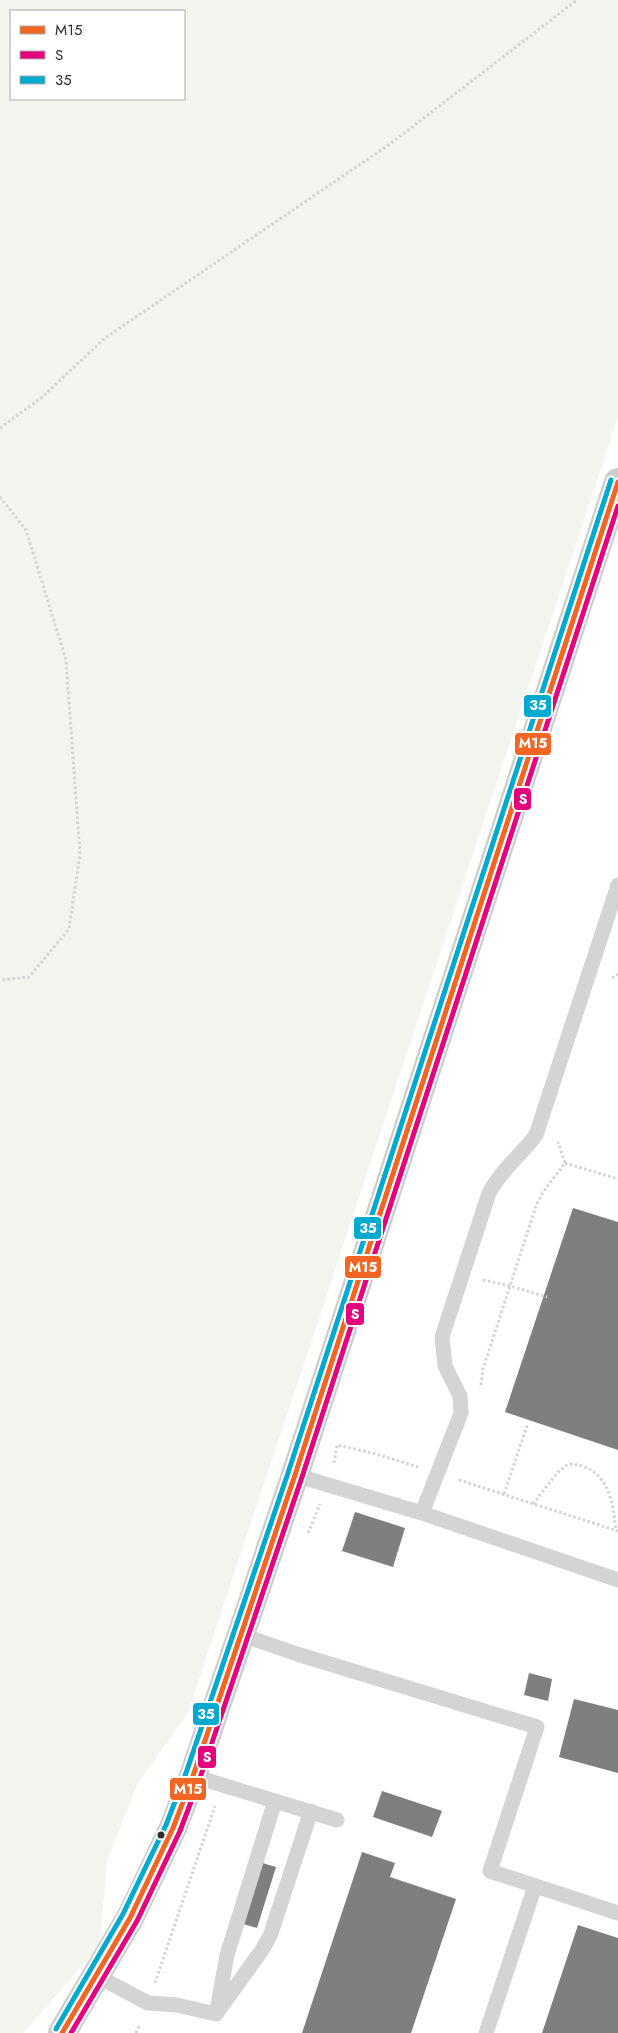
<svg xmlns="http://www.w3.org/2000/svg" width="618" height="2033" viewBox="0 0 618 2033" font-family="Jost,sans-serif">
  <rect width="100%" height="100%" fill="#fff"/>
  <!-- green -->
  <path fill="#f2f5ed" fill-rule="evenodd" d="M0 0H618V417L188 1713 138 1783 107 1861 100 1945 23 2033H0ZM11 11H184V99H11Z"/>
  <!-- building -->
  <path fill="#7f7f7f" d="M573 1208 618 1222V1450L505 1412Z
    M355 1512 405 1528 393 1567 342 1551Z
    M529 1673 552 1679 548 1701 524 1695Z
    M574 1699 618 1710V1773L559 1757Z
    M382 1791 442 1811 432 1837 373 1817Z
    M362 1852 395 1863 390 1877 456 1899 411 2033H302Z
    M259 1862 276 1867 257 1928 240 1923Z
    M578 1925 618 1938V2033H542Z"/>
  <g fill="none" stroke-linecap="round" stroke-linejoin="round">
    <!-- path -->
    <path stroke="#d4d4d4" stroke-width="3" stroke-dasharray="2.5 2.5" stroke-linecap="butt" d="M0 428 40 399 105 338 390 144 577 0
      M0 497 26 530 66 660 80 854 69 929 29 977 0 980
      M612 978 618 974
      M565 1163 618 1179
      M483 1280 510 1286 547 1297
      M481 1385 483 1369 536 1206 543 1192 565 1163 558 1142
      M334 1463 337 1445 376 1454 418 1467
      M459 1480 618 1531
      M504 1494 528 1423
      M533 1504 557 1473 568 1464C607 1465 613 1499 616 1531
      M308 1533 320 1504
      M155 1983 215 1806
      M136 2033 140 2024"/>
    <!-- lane -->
    <path stroke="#d4d4d4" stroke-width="15" d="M295 1475 422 1513 618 1580
      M422 1513 461 1413 460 1396 445 1366 442 1337 489 1193C501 1170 521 1155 536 1135L618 885
      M242 1635 297 1654 537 1727 490 1871 618 1913
      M193 1776 337 1820
      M97 1976 148 2003 177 2005 216 2014
      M217 2010 227 1955 275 1801
      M216 2014 262 1950 270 1936 311 1811
      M486 2033 535 1886"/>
    <!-- secondary -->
    <path stroke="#cdcdcd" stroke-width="28" d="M62 2033 130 1918 173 1828 193 1776 295 1475 618 482"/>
    <defs>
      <path id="bus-1" d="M62 2033 130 1918 173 1828 193 1776 295 1475 618 482"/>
      <path id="bus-2" d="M71 2033 137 1921 180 1831 200 1778 302 1477 618 506"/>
      <path id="bus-3" d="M56 2029 123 1914 166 1825 186 1773 288 1473 611 480"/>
    </defs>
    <!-- bus-1 casing -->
    <use href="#bus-1" stroke="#fff" stroke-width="9"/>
    <!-- bus-2 casing -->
    <use href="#bus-2" stroke="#fff" stroke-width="9"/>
    <!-- bus-3 casing -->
    <use href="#bus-3" stroke="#fff" stroke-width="9"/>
    <!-- bus-1 -->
    <use href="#bus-1" stroke="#f26522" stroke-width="5"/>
    <!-- bus-2 -->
    <use href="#bus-2" stroke="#e5007d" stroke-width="5"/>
    <!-- bus-3 -->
    <use href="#bus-3" stroke="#00a9ce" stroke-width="5"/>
  </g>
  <!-- markers -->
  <circle fill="#2f2f2f" stroke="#fff" stroke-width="2" cx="161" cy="1835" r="4.5"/>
  <g stroke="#fff" stroke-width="2">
    <rect x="523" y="694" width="29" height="24" rx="5" fill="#00a9ce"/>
    <rect x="514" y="732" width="38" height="24" rx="5" fill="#f26522"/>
    <rect x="513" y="787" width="19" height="24" rx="5" fill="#e5007d"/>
    <rect x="353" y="1216" width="29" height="24" rx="5" fill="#00a9ce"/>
    <rect x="344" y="1255" width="38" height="24" rx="5" fill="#f26522"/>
    <rect x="345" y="1302" width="20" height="24" rx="5" fill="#e5007d"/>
    <rect x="192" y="1702" width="28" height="24" rx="5" fill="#00a9ce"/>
    <rect x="197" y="1745" width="20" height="24" rx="5" fill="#e5007d"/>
    <rect x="169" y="1777" width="38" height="24" rx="5" fill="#f26522"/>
  </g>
  <g font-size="14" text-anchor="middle" font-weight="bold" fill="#fff">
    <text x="538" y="710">35</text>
    <text x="533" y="748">M15</text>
    <text x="523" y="804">S</text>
    <text x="368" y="1233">35</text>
    <text x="363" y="1272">M15</text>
    <text x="355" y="1319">S</text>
    <text x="206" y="1719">35</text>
    <text x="207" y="1762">S</text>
    <text x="188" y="1794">M15</text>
  </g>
  <!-- legend -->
  <rect x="10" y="10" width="175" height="90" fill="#ffffff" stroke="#acacac"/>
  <rect x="20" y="26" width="25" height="8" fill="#f26522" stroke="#acacac"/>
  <text x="55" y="35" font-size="15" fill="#2f2f2f">M15</text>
  <rect x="20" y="51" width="25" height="8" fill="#e5007d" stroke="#acacac"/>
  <text x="55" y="60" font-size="15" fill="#2f2f2f">S</text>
  <rect x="20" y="76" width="25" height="8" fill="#00a9ce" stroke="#acacac"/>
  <text x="55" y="85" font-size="15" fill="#2f2f2f">35</text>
</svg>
